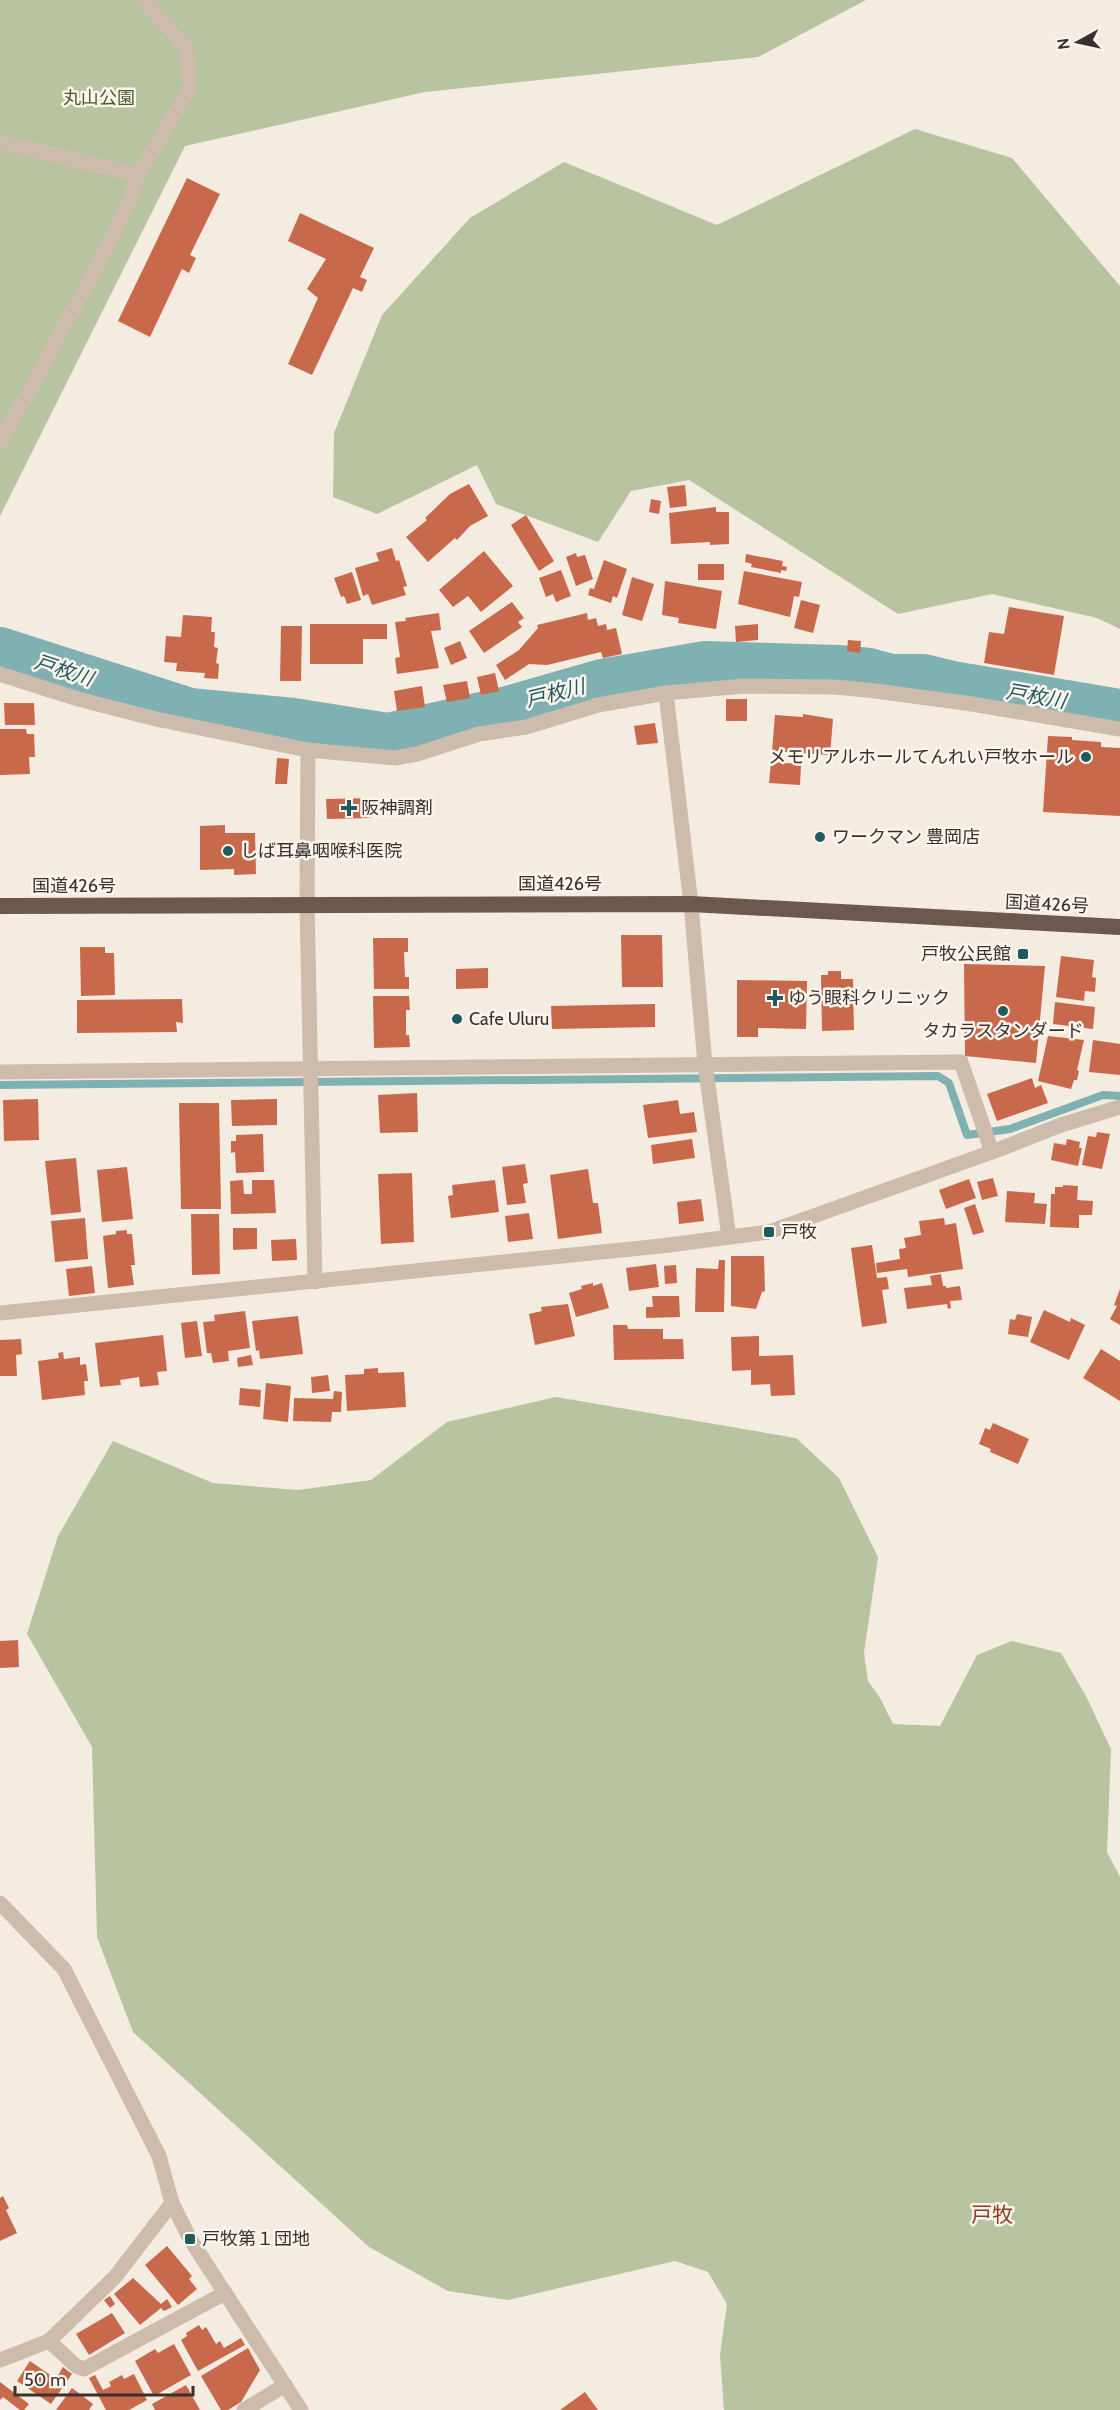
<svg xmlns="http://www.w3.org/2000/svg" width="1120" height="2410" viewBox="0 0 1120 2410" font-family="Cabin,'Noto Sans JP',sans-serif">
  <rect width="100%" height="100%" fill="#f4ebe1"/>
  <!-- green -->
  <path fill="#b8c4a0" d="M0 0H866L758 57 425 92 185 146 0 516Z
    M915 129 1012 158 1120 286V629L1097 618 992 594 898 614 689 480 631 491 598 542 496 504 477 465 377 514 333 497 334 433 382 315 470 218 564 162 717 225Z
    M556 1397 796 1438 839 1478 878 1557 864 1653 868 1681 880 1698 893 1724 940 1726 977 1655 1012 1641 1061 1653 1086 1696 1111 1749 1107 1852 1120 1877V2410H724L720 2355 727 2304 708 2272 675 2261 508 2300 448 2291 369 2247 133 2032 97 1937 92 1747 27 1634 58 1536 113 1441 213 1483 298 1490 371 1480 447 1422Z"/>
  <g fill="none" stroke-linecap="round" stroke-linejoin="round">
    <!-- stream -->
    <path stroke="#7fb0b2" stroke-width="8" d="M0 1085 938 1076 949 1083 967 1135 1010 1129 1103 1095 1120 1096"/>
    <!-- river -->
    <path stroke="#7fb0b2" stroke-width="44" d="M0 649 190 710 293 720 388 735 508 708 602 681 705 663 839 667 869 670 891 676H923L952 683 1120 711"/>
  </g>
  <!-- building -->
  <path fill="#c8694b" d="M187 178 220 194 190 255 196 258 189 273 182 269 150 337 118 321Z
    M300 213 374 248 360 277 367 280 362 292 353 288 312 375 288 364 318 298 307 289 326 259 288 241Z
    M469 484 488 516 470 526 457 540 455 538 428 562 406 537 427 520 425 518 450 494Z
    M685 485 687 506 670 508 667 487Z
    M651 499 661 501 659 514 649 512Z
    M716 507V512H729V544L710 545V542L671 544 669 513Z
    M526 515 554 561 539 571 511 525Z
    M392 548 396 561 399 560 407 586 403 587 406 595 372 605 368 594 363 596 355 568 379 561 376 553Z
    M484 551 513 586 481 612 468 596 453 607 439 590Z
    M576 553 577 557 585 555 593 579 576 586 566 557Z
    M746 554 783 561 782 566 787 567 786 571 781 570V573L751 567 752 564 745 562Z
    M604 560 627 569 617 598 613 596 611 603 588 595 590 588 594 589Z
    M698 564H724V580H698Z
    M561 570 571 596 556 602 553 594 546 597 539 578Z
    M744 571 802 582 799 597 794 596 790 617 738 604Z
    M352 572 361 600 347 604 344 596 341 597 334 578Z
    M632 577 654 584 642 621 622 615Z
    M665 581 722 591 716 629 678 623 679 618 662 615Z
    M801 600 820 605 813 633 794 628Z
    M512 602 524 618 518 622 522 627 484 653 469 631Z
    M1009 607 1064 616 1054 675 984 663 989 632 1004 634Z
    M439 613 441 630 431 631 439 668 397 674 395 658 400 657 395 622 406 621 405 618Z
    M587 613 588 620 596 618 598 626 606 624 607 630 616 628 622 654 603 658 601 652 547 665 529 664 505 680 496 665 519 650 538 628 537 625Z
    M183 615 212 617 211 632H215L214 647 218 648 216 663 219 664 218 679 204 678 205 673 176 671 177 663 164 662 166 636 181 637Z
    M310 624H387V639H363V664H310Z
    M758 624V640L736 642 735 626Z
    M281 626H302L301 681H280Z
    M848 640 861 641 860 653 847 651Z
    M460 641 467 658 451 665 444 648Z
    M495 673 499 691 481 695 477 677Z
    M467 681 470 698 447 702 443 685Z
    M422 686 425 707 397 711 394 691Z
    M726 699H747V721H726Z
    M4 703H34L35 725H5Z
    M803 714 833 719 830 755 772 751 775 715 803 717Z
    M655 723 658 743 637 745 634 726Z
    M0 729H26L27 734H34L35 757H29L30 774 0 775Z
    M1048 736 1072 737V740L1101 742V747L1120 748V816L1043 812Z
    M277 758 289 759 287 784H275Z
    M771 762 801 764 800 785 769 783Z
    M371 798V818L327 819 326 799Z
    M225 825V833H255L256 874 234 875V869L200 870V826Z
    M621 935H662L663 987H622Z
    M373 938H408V952H404L405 977H409V989H374Z
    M80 947H105V953H114L115 995 81 996Z
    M1061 956 1094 960 1092 977 1096 978 1095 992 1085 991 1084 1001 1056 997Z
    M964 964 1045 966 1036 1063 965 1056Z
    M488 968V988L456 989V969Z
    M828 971H841V979H853L854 1030 822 1031 821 975H828Z
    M737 980 807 981 806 1029 758 1028V1037H737Z
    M373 996H409L410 1010H406V1035H409L410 1047 374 1048Z
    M182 999 183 1023 176 1022 177 1032 77 1033V1000Z
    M1055 1002 1095 1007 1093 1029 1053 1024Z
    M655 1004V1027L552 1029 551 1006Z
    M1048 1036 1084 1040 1077 1070 1079 1071 1077 1080H1074L1071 1089 1038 1081Z
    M1093 1040 1120 1044V1075L1089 1072Z
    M1032 1078 1035 1088 1041 1085 1048 1103 997 1121 987 1094Z
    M417 1093 418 1132 380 1133 378 1095Z
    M38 1099 39 1140 4 1141 3 1100Z
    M277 1099V1125L232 1126 231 1100Z
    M678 1100 680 1114 694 1112 697 1132 648 1138 643 1105Z
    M179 1103H219L221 1209H181Z
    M1097 1132 1110 1134 1102 1169 1082 1165 1088 1136 1096 1137Z
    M263 1134 264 1172 236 1173 235 1152 231 1153V1141H236V1135Z
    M692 1139 695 1158 653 1164 651 1145Z
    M1067 1139 1080 1142 1079 1148H1082L1078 1166 1051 1160 1054 1143 1066 1145Z
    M76 1158 81 1212 51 1215 45 1161Z
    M525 1164 528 1183 523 1184 526 1203 507 1205 502 1167Z
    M127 1167 133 1219 102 1222 97 1170Z
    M588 1169 593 1203H598L602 1233 558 1239 550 1175Z
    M412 1173 414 1242 381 1244 378 1174Z
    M993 1178 998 1196 982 1200 977 1182Z
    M969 1179 976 1198 946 1209 939 1190Z
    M243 1180 244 1194H252V1180H274L276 1213 231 1214 230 1181Z
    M495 1180 499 1212 451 1218 448 1196 453 1195 452 1185Z
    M1063 1185 1078 1186 1077 1200 1093 1201 1092 1215H1079V1228L1050 1227 1051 1194H1055V1187H1063Z
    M1007 1191 1035 1193 1034 1203 1047 1204 1045 1224 1005 1222Z
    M701 1199 704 1221 679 1224 677 1202Z
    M975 1204 984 1232 973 1235 964 1208Z
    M529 1213 533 1239 508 1242 505 1216Z
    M191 1214H219L220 1274 192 1275Z
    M85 1218 88 1259 55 1262 51 1221Z
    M944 1218 945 1225 956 1223 963 1269 908 1277 907 1269 877 1273 876 1263 900 1259 899 1249 906 1248 904 1238 921 1235 919 1221Z
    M233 1228H257V1249L233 1250Z
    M127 1230V1234H132L135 1265H131L134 1285 108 1288 103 1236 116 1234V1231Z
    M296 1239 297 1260 272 1261 271 1240Z
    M872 1245 877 1278 887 1277 889 1289 882 1290 887 1323 862 1327 851 1248Z
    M731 1256H764L765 1291 762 1292 756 1309 731 1306Z
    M719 1260H725L724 1312H695L696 1268 718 1269Z
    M656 1264 659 1287 629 1291 626 1268Z
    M676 1265 677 1283 665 1284 664 1266Z
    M92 1266 95 1293 69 1296 66 1269Z
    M941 1274 943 1286H946V1288L960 1286 962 1300 950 1301 951 1308 948 1309 947 1304 907 1309 904 1288 932 1285 930 1276Z
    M593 1283V1286L602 1283 609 1308 576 1317 569 1293 582 1289 581 1286Z
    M1120 1289V1325L1110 1319 1117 1306 1114 1305Z
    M652 1296H679L680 1317 646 1318V1307H653Z
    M568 1304 575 1336 535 1345 529 1314 542 1311 541 1307Z
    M1044 1310 1070 1322 1071 1318 1085 1325 1069 1360 1030 1342Z
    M245 1311 250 1348 228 1351 229 1361 213 1363 211 1353H207L203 1322 215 1321 214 1315Z
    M1017 1314 1032 1317 1028 1337 1008 1334 1010 1319 1015 1320Z
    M298 1316 303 1354 260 1359 259 1350 256 1351 252 1321Z
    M197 1321 202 1356 185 1358 181 1323Z
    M613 1325H627L628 1329H663V1339H683L684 1359 614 1360Z
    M163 1335 167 1371 157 1372 159 1385 140 1387 139 1377 120 1380 121 1385 100 1387 95 1343Z
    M759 1336V1356L793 1355 795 1395 771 1396 770 1384 751 1385V1370L732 1371 731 1337Z
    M21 1339 22 1354 16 1355 17 1376H0V1340Z
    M1101 1349 1120 1361V1401L1083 1378Z
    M63 1352 64 1359 80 1357V1365L86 1364 88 1381H84L85 1395 42 1400 38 1361 59 1358 58 1353Z
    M251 1355 253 1365 238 1367 237 1358Z
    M378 1368V1373L404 1372 406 1407 347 1411 345 1375 364 1374V1369Z
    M328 1375 330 1391 312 1393 311 1377Z
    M266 1383 291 1386 288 1422 263 1419Z
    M240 1388 261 1390 260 1407 239 1405Z
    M334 1391 342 1392 341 1412H332L331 1422 293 1421 294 1398 333 1399Z
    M993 1423 1029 1439 1018 1464 990 1452 991 1449 979 1444 985 1428 990 1430Z
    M18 1640 19 1667 0 1668V1641Z
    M3 2196 9 2208 6 2210 17 2233 0 2241V2198Z
    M167 2246 192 2276 189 2279 197 2289 178 2305 145 2265Z
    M133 2278 161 2304 167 2299 172 2307 164 2311 161 2308 140 2325 114 2294Z
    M110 2296 115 2304 110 2308 104 2300Z
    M112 2313 125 2333 89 2355 76 2334Z
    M199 2325 202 2330 206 2327 216 2344 220 2341 224 2348 241 2338 245 2345 198 2371 181 2340 187 2336 186 2333Z
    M174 2344 191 2375 154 2396 135 2361 155 2349 158 2353Z
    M248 2348 260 2370 241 2402 228 2410H221L201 2376Z
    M30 2361 56 2379 63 2367 72 2374 51 2404 17 2381Z
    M134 2374 147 2400 129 2410H106L89 2378 95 2375 103 2390 111 2386 109 2382 122 2375 124 2379Z
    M0 2382 29 2404 24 2410H20L3 2397 0 2400Z
    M186 2385 200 2410H155L152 2404Z
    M72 2388 93 2404 89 2410H56Z
    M585 2392 598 2410H560Z"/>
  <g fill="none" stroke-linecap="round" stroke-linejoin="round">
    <!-- minor -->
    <path stroke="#cdbbac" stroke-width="15" d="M0 142 139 175
      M0 444 115 233 139 175 190 87 186 48 143 0
      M0 674 78 699 156 719 308 750 395 758 417 754 479 734 526 727 598 705 666 693 744 686 835 687 876 691 972 704 1120 729
      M666 693 691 904 705 1064 729 1237
      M308 750 307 903 315 1282
      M0 1072 961 1062 992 1152
      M49 2341 76 2366 84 2369 225 2293
      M0 2360 49 2341 115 2277 172 2203
      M244 2410 285 2385"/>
    <!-- tertiary -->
    <path stroke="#cdbbac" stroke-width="15" d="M0 1313 661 1246 769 1232 992 1152 1061 1125 1120 1107
      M0 1903 64 1969 159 2156 172 2203 190 2239 301 2410"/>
    <!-- trunk -->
    <path stroke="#6c584f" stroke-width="16" d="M0 906 691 904 1120 927"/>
  </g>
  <!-- markers -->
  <g fill="#1f5a5e" stroke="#fbf5ee" stroke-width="2">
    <circle cx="1086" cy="757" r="6"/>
    <path d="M346 799h6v6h6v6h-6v6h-6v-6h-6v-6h6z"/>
    <circle cx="820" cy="837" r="6"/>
    <circle cx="228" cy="851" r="6"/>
    <rect x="1017" y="948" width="12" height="12" rx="3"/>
    <path d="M772 989h6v6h6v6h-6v6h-6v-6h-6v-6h6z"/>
    <circle cx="1003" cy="1011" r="6"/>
    <circle cx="457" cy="1019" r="6"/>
    <rect x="763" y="1226" width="12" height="12" rx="3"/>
    <rect x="184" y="2233" width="12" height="12" rx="3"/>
  </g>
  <g text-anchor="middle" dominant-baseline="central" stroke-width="5" stroke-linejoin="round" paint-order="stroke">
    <!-- park labels -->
    <g font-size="18" fill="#4a5a2e" stroke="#fbf5ee">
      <text x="99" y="98">丸山公園</text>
    </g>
    <!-- poi labels -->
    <g font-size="18" fill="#3b302b" stroke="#fbf5ee" text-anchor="start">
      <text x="1074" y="757" text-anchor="end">メモリアルホールてんれい戸牧ホール</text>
      <text x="361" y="808">阪神調剤</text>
      <text x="832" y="837">ワークマン 豊岡店</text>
      <text x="240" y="851">しば耳鼻咽喉科医院</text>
      <text x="1011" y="954" text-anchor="end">戸牧公民館</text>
      <text x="788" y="998">ゆう眼科クリニック</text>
      <text x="469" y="1019">Cafe Uluru</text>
      <text x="1003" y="1031" text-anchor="middle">タカラスタンダード</text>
      <text x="781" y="1232">戸牧</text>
      <text x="202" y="2239">戸牧第１団地</text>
    </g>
    <!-- street labels -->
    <g font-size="18" fill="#3b302b" stroke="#fbf5ee">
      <text x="560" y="884">国道426号</text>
      <text x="74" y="886">国道426号</text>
      <text transform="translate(1047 904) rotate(3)">国道426号</text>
    </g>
    <!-- water labels -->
    <g font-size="20" font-style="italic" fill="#1f5a5e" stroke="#fbf5ee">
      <text transform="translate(64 670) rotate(18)">戸枚川</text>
      <text transform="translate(555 693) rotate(-14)">戸枚川</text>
      <text transform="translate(1036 696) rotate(10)">戸枚川</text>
    </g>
    <!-- quarter labels -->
    <g font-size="21" fill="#8c3b22" stroke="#fbf5ee">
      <text x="992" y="2214">戸牧</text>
    </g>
  </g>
  <!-- north arrow -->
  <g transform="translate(1078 42) rotate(262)" stroke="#fbf5ee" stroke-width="4.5" paint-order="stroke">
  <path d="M0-4.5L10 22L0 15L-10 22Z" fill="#3b302b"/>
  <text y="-9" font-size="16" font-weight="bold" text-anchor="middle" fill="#3b302b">N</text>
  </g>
  <!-- scale -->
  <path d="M15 2386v9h178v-9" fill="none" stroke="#3b302b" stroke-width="3"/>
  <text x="24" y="2386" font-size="18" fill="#3b302b" stroke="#fbf5ee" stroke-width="4.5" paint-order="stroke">50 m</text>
</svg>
